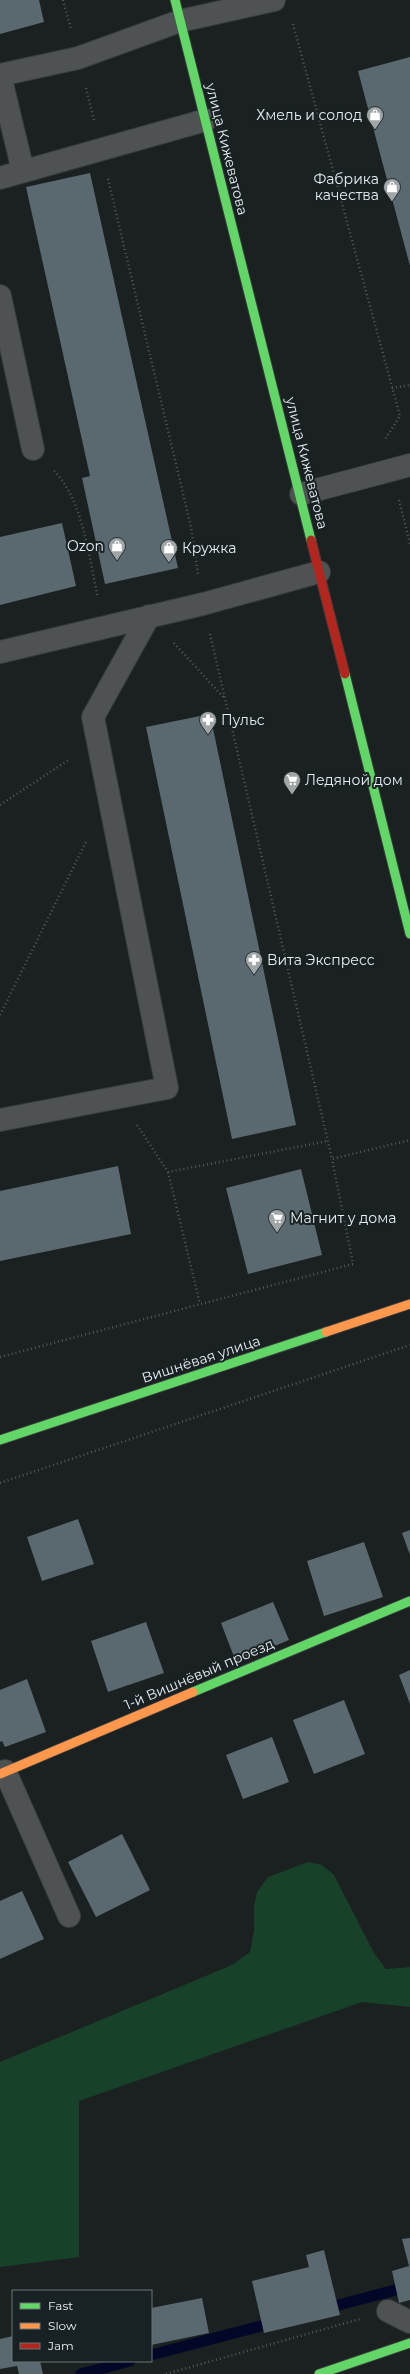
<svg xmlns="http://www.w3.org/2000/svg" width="410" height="2374" viewBox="0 0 410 2374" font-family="Montserrat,sans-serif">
  <rect width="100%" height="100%" fill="#1b2021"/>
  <!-- green -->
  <path fill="#184129" d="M308 1862 322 1865 334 1875 374 1953 386 1969 410 1967V2007L362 2002 79 2101V2257L0 2267V2062L232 1965 250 1952 254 1931V1906L257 1892 268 1877Z"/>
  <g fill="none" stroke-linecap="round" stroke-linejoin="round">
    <!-- stream -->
    <path stroke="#020727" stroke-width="11" d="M324 2309 410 2286
      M151 2355 276 2322
      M81 2374 130 2361"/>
  </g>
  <!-- building -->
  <path fill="#5a696f" d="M0 0H39L44 22 0 34Z
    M410 57V266L358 71Z
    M90 173 178 568 105 584 82 478 90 476 26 187Z
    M62 523 76 586 0 605V537Z
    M210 714 296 1125 232 1139 146 727Z
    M118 1166 131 1234 0 1261V1191Z
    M301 1169 322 1255 248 1274 226 1188Z
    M78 1519 94 1564 42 1581 27 1537Z
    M410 1530V1555L402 1533Z
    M364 1542 383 1597 324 1616 307 1561Z
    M273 1602 289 1640 236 1662 221 1623Z
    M146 1622 164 1673 108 1692 91 1641Z
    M410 1670V1704L399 1675Z
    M27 1679 46 1732 5 1747 2 1741 0 1742V1690Z
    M344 1700 365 1754 314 1774 293 1720Z
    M272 1737 289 1782 243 1799 226 1755Z
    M122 1834 150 1890 96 1917 68 1862Z
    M22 1891 44 1939 0 1959V1901Z
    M410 2238V2300L399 2303 392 2271 409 2266 402 2239Z
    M324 2250 340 2315 264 2333 252 2281 309 2267 306 2255Z
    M202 2298 209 2333 151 2345V2308Z
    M13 2336V2361H40L43 2374H19L17 2366 0 2369V2339Z"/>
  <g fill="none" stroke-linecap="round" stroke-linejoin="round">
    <defs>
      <path id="lane" d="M0 75 78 58 180 21 274 0
        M0 75 23 171
        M0 178 206 120
        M0 296 33 449
        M301 494 410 465
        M0 652 203 604 319 572
        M0 1120 167 1088 93 717 149 616
        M5 1771 69 1916
        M388 2311 410 2322"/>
      <path id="fast" d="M175 0 311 540
        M345 674 410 934
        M0 1440 326 1332
        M193 1692 410 1601
        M319 2374 410 2343"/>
      <path id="slow" d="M326 1332 410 1304
        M0 1774 193 1692"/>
      <path id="jam" d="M311 540 345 674"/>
    </defs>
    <!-- lane casing -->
    <use href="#lane" stroke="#373b3b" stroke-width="24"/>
    <!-- fast casing -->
    <use href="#fast" stroke="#373b3b" stroke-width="11"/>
    <!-- slow casing -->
    <use href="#slow" stroke="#373b3b" stroke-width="11"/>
    <!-- jam casing -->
    <use href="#jam" stroke="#373b3b" stroke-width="11"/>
    <!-- path -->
    <path stroke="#555858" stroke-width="2.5" stroke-dasharray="1 3" stroke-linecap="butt" d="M63 0 71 29
      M293 24 400 416 386 438V440
      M86 88 94 120
      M108 179 191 527 198 574
      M392 388 410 385
      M54 471C83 499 89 559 98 598
      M399 500 410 544
      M210 634 332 1159 410 1140
      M174 643 224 698
      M0 805 70 759
      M0 1015 86 842
      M137 1125 168 1172 328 1141
      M168 1172 200 1304
      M0 1357 353 1264 332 1159
      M0 1483 410 1345
      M166 2374 360 2319"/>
    <!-- lane -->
    <use href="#lane" stroke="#4e5253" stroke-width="22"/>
    <!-- fast -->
    <use href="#fast" stroke="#63d668" stroke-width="9"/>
    <!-- slow -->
    <use href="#slow" stroke="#ff974d" stroke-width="9"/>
    <!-- jam -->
    <use href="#jam" stroke="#b3261e" stroke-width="9"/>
  </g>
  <!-- icons -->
  <defs>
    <symbol id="shop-pin" viewBox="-11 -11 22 30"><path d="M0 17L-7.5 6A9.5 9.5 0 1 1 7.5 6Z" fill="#a0a6a7" stroke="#182224"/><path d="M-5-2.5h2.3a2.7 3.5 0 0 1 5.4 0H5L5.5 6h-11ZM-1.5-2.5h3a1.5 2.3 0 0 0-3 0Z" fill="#fff"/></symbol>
    <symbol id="pharmacy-pin" viewBox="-11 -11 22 30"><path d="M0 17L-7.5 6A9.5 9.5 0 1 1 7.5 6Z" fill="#a0a6a7" stroke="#182224"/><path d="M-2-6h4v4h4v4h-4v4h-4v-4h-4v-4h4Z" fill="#fff"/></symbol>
    <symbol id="supermarket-pin" viewBox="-11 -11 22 30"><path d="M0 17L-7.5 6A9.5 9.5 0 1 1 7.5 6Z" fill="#a0a6a7" stroke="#182224"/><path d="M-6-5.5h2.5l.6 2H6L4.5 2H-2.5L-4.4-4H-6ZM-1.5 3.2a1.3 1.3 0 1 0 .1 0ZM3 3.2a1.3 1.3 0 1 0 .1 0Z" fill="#fff"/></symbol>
  </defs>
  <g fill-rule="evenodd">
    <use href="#shop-pin" x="365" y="105" width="20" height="27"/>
    <use href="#shop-pin" x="382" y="177" width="20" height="27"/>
    <use href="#shop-pin" x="107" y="536" width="20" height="27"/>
    <use href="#shop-pin" x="159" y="538" width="20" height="27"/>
    <use href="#pharmacy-pin" x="198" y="710" width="20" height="27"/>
    <use href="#supermarket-pin" x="282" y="770" width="20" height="27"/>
    <use href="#pharmacy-pin" x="244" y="950" width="20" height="27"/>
    <use href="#supermarket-pin" x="267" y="1208" width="20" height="27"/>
  </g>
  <g text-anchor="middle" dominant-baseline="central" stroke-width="4" stroke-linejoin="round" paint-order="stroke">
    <!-- poi labels -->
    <g font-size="14" fill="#e8eeef" stroke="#182224" text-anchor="start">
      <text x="362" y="115" text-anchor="end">Хмель и солод</text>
      <text x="379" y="179" text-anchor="end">Фабрика<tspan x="379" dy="16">качества</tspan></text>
      <text x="104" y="546" text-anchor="end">Ozon</text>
      <text x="182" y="548">Кружка</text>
      <text x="221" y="720">Пульс</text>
      <text x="305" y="780">Ледяной дом</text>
      <text x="267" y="960">Вита Экспресс</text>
      <text x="290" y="1218">Магнит у дома</text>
    </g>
    <!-- street labels -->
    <g font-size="14" fill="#e8eeef" stroke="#182224">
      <text transform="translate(227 149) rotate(76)">улица Кижеватова</text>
      <text transform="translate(307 463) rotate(76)">улица Кижеватова</text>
      <text transform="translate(201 1359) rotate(-18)">Вишнёвая улица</text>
      <text transform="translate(199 1674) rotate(-23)">1-й Вишнёвый проезд</text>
    </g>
  </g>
  <!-- legend -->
  <rect x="12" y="2290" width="140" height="72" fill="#182224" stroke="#6b7475"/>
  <rect x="20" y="2303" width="20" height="6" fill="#63d668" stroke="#6b7475"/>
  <text x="48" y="2310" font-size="12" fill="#e8eeef">Fast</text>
  <rect x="20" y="2323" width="20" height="6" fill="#ff974d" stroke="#6b7475"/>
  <text x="48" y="2330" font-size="12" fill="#e8eeef">Slow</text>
  <rect x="20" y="2343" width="20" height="6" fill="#b3261e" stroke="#6b7475"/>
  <text x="48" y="2350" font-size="12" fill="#e8eeef">Jam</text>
</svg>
